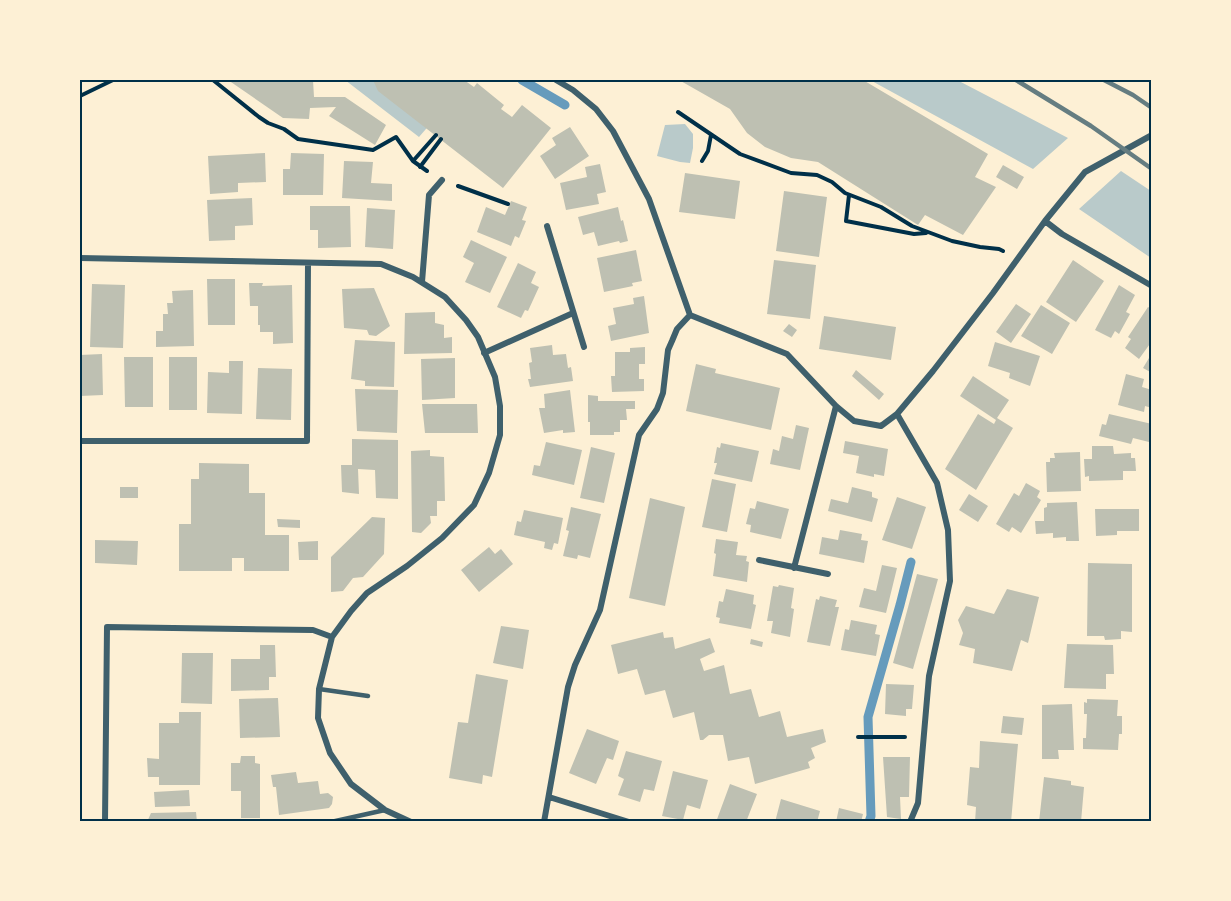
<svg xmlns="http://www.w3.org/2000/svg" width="1231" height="901" viewBox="0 0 1231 901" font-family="Jost,sans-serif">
  <rect width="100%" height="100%" fill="#fdf0d5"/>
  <!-- green -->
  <path fill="#b9caca" d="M345 80H385L392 93 432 122 419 137Z
    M870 80H957L1068 138 1033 169Z
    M685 124 693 134V148L690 163 680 162 657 156 665 125Z
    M1121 171 1151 191V258L1079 209Z"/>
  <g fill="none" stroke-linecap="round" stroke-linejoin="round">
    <!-- stream -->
    <path stroke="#669bbc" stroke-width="9" d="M522 80 565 105
      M869 822 871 816 868 717 900 605 911 562"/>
  </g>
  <!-- building -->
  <path fill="#bec0b2" d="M228 80H313L314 97H345L386 125 375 145 329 116 336 107 310 108 309 119 283 118Z
    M373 80H464L474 87 477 83 504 105 501 109 512 117 522 105 551 128 503 188 378 91Z
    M679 80H863L988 154 975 177 996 187 963 235 925 215 918 225 818 162 791 158 765 147 747 133 730 109Z
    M570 127 589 156 555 179 540 156 556 145 552 138Z
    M265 153 266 182 238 183V192L210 194 208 156Z
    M291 153 324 154 323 195H283V169H290Z
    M344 161 373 162 371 183 392 184V201L342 198Z
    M600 164 606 192 597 194 599 204 566 210 560 183 587 177 585 167Z
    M1003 165 1024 177 1017 189 996 177Z
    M685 173 740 181 735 219 679 212Z
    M784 191 827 197 819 257 776 251Z
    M252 198 253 225 235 226V240L209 241 207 200Z
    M511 201 527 207 522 220 526 221 519 238 515 236 511 246 477 232 486 207 505 215Z
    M310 206H350L351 247 318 248V230H310Z
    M618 207 621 221 623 220 628 241 620 243 619 241 598 246 594 232 583 235 578 217Z
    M367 208 395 210 393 249 365 247Z
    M471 240 507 257 490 293 465 282 474 263 463 257Z
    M636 250 642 281 632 283 633 286 604 292 597 258Z
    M774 260 816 265 810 319 767 314Z
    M1073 260 1104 281 1076 322 1046 302Z
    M518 263 536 272 531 283 539 287 528 311 525 310 521 318 497 307Z
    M207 279H235V325H208Z
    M249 283H263L262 286 292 285 293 343 273 344V332H260V325H258V306H250Z
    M92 284 125 285 123 348 90 347Z
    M1119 285 1135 295 1126 312 1130 314 1119 334 1115 331 1111 338 1095 330Z
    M374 288 390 326 376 336 369 335 367 330 344 328 342 289Z
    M193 290 194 346 156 347V331H163V314H168L167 303H173L172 291Z
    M644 296 649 333 611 341 608 326 616 324 613 308 634 304 633 298Z
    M1016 304 1031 314 1011 343 996 332Z
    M1041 305 1070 323 1052 354 1021 336Z
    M1148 307 1152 309V341L1139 359 1125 348 1131 339 1128 337Z
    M435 312V323L444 325V338L452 337V353L404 354 405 313Z
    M824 316 896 327 891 360 819 349Z
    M789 324 797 330 792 337 783 331Z
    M355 340 395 342 394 387 365 386V381L351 379Z
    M995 342 1040 356 1030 386 1009 378 1010 373 988 366Z
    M552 345 553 355 566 354 568 368 571 367 573 381 530 387 528 379H531L529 363 532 362 530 348Z
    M645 347V364H639V379H644V391L612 392 611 376H615V352H630V348Z
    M1152 353V373L1143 368Z
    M102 354 103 395 80 396V355Z
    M124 357H153V407H125Z
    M169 357H197V410H169Z
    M455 358V398L422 400 421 359Z
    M229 361H243L242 414 207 413 208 372 229 373Z
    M696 364 716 369 715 373 780 388 771 430 686 411Z
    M258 368 292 369 291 420 256 419Z
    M856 370 884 394 879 400 852 376Z
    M1126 374 1144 379 1142 387 1152 390V408L1145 406 1144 412 1118 405Z
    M973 376 1009 400 997 418 1013 428 976 490 945 469 978 414 994 424 996 420 960 396Z
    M355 389 398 390 397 433 357 431Z
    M570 390 575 432 563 433V430L544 433 539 408H545L544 394Z
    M588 395 598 396V401H635V409H626L627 420H620V432H614V435H590V422H588Z
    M422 404H477L478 433H425Z
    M1109 414 1152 424V433L1149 442 1133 438 1131 444 1099 436 1102 424 1106 425Z
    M796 425 809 428 800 470 770 464 773 449 779 451 782 436 793 439Z
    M352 439 398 440V499L376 498 375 470 358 469 359 494 342 492 341 465H352Z
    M845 441 888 449 884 476 874 474V477L856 473 859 456 843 453Z
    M546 442 582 450 574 485 532 475 534 465 540 466Z
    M721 443 759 451 752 482 714 474 717 463H714L717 447 720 448Z
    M1092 446H1113L1114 454 1131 453V458H1135L1136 471H1123V480L1089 481V476L1085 477 1084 459H1092Z
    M591 447 615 453 604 503 580 498Z
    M430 450V456L444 457 445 501H437V516H430L431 523 421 533 412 532 411 451Z
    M1080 452 1081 491 1047 492 1046 462H1050V458H1055L1054 453Z
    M199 463 249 464V493H265V535H289V571H244V558H232V571H179V524H191V479H199Z
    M712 479 736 484 727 532 702 527Z
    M1026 483 1040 491 1037 497 1041 500 1021 533 1012 527 1009 532 996 524 1014 493 1019 496Z
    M120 487H138V498H120Z
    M852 487 872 492V497L878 499 872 522 828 511 831 499 848 503Z
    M969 494 988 506 978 522 959 510Z
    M897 497 926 507 912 549 882 540Z
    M650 498 685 507 665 606 629 598Z
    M757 501 789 509 781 539 750 532 751 525 746 524 750 508 755 509Z
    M1077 502 1079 541H1066V537L1053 538V533L1036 534 1035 521H1044V508L1047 507V503Z
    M571 507 601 514 590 558 578 555 577 559 563 556 569 531 566 530Z
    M1095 509H1139V531H1117V535L1096 536Z
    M524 510 563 518 558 544 554 543 552 550 544 548 545 542 514 535 517 521 521 522Z
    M372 517 385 518 384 554 363 577 353 578 343 591 331 592V557Z
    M277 519 300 520V528L278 527Z
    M840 530 862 534 861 540 868 541 864 563 819 554 822 537 838 540Z
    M716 539 738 542 736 555 747 556 746 561 749 562 747 582 713 576 716 554 714 553Z
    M95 540 138 541 137 565 95 563Z
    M318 541V560H299L298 542Z
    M489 547 495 554 501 549 513 564 479 592 461 570Z
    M1088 563 1132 564V632L1121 631V639L1105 640 1104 636H1087Z
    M882 565 897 568 886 613 859 607 864 588 876 591Z
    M917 574 938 579 913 669 893 663Z
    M779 585 794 588 791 608 794 609 790 637 771 633 773 621H767L773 586 778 587Z
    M726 589 754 595 753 604 756 605 751 629 719 623 720 618 716 617 719 601 723 602Z
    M1007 589 1039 597 1028 643 1021 640 1012 671 973 663 975 649 959 645 963 633 958 620 966 606 994 614Z
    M820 596 837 600 835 607H839L830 646 807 642 816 599 819 600Z
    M851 620 877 625 875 634 880 635 876 656 841 650 845 629 849 630Z
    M501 626 529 630 523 669 493 663Z
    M663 632 664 638 673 637 675 649 710 638 715 652 700 659 704 671 724 665 730 694 751 689 759 717 780 711 787 737 823 729 826 742 811 748 815 758 808 762 810 768 755 784 749 757 728 761 723 735H709L703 740H700L694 712 673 718 665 690 645 695 637 669 618 674 611 645Z
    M751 639 763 642 762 647 750 644Z
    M1067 644 1113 645 1114 674H1106V689L1064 688Z
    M260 645H275L276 677H269V690L231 691V659H260Z
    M182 653H213L212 704 181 703Z
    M476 674 508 680 492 777 483 775 482 784 449 778 458 722 468 723Z
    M886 684 914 685 912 709H906V716L885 714Z
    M278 698 280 737 240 738 239 699Z
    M1087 699 1118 700 1117 716H1122V734H1119L1118 750 1083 749V738H1086L1087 714H1084V702L1087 703Z
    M1072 704 1074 750H1058L1059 759H1042V705Z
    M179 712H201L200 785H159V777H148L147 758 159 759V723H179Z
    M1003 716 1024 718 1022 735 1001 733Z
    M587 729 619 741 613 760 607 758 596 784 569 773Z
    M980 741 1018 744 1011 822H975L976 807 967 805 970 767 979 768Z
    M626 751 662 761 654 791 644 789 640 802 618 795 624 779 618 776Z
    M241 756H255V763L260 764V818H241V791H231V763H240Z
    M883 757H910L909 797H900L901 819 887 817Z
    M673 771 708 780 700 809 687 805 683 820 662 816Z
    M296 772 298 783 318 781 320 794 328 793 333 797 332 804 329 808 279 815 276 787H273L271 775Z
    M1044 777 1071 781V785L1084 787 1081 822H1039Z
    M730 784 757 794 746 822H716Z
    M189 790 190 806 155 807 154 792Z
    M781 799 820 811 817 822H775Z
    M839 808 863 814 861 822H836Z
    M196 812 197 822H147L151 813Z"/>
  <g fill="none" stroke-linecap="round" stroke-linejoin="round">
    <!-- path -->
    <path stroke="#003049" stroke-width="4" d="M213 80 259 117 268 123 284 129 298 139 373 150 396 137 413 161 427 171
      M80 96 113 80
      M678 112 740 154 791 173 817 175 832 182 845 193 881 207 912 226 952 241 980 247 999 249 1003 251
      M413 161 436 135
      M702 161 708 151 711 135
      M420 167 441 139
      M458 186 508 204
      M849 195 846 221 914 234 926 233
      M858 737H905"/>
    <!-- service -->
    <path stroke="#3f606c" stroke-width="4.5" d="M319 689 368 696
      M331 822 385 810"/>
    <!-- minor -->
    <path stroke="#3f606c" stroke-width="6" d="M556 80 573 90 596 109 613 131 649 199 690 315 787 354 836 406 854 421 881 426 897 414 933 371 993 293 1045 221 1085 172 1152 135
      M1045 221 1062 234 1152 286
      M547 226 584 347
      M80 258 381 264 413 277 445 297 466 320 478 337 495 377 500 406V435L489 473 474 505 442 538 407 566 367 593 351 611 332 637 319 689 318 718 330 753 351 784 385 810 411 822
      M422 282 429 195 442 180
      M484 353 573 313
      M897 414 937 483 948 530 950 581 929 676 918 803 910 822
      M80 441H307L308 263
      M759 560 828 574
      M794 568 836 406
      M549 797 629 822
      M105 822 107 627 313 630 332 637
      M544 822 568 687 575 665 600 610 639 435 657 409 663 393 668 350 672 341 677 329 690 315"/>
    <!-- rail -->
    <path stroke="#657d81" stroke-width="4.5" d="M1016 80 1091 126 1152 169
      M1104 80 1133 95 1152 108"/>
  </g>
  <!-- border -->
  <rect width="1231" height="901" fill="none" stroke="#fdf0d5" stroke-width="162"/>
  <rect x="81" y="81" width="1069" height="739" fill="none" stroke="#003049" stroke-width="2"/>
</svg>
